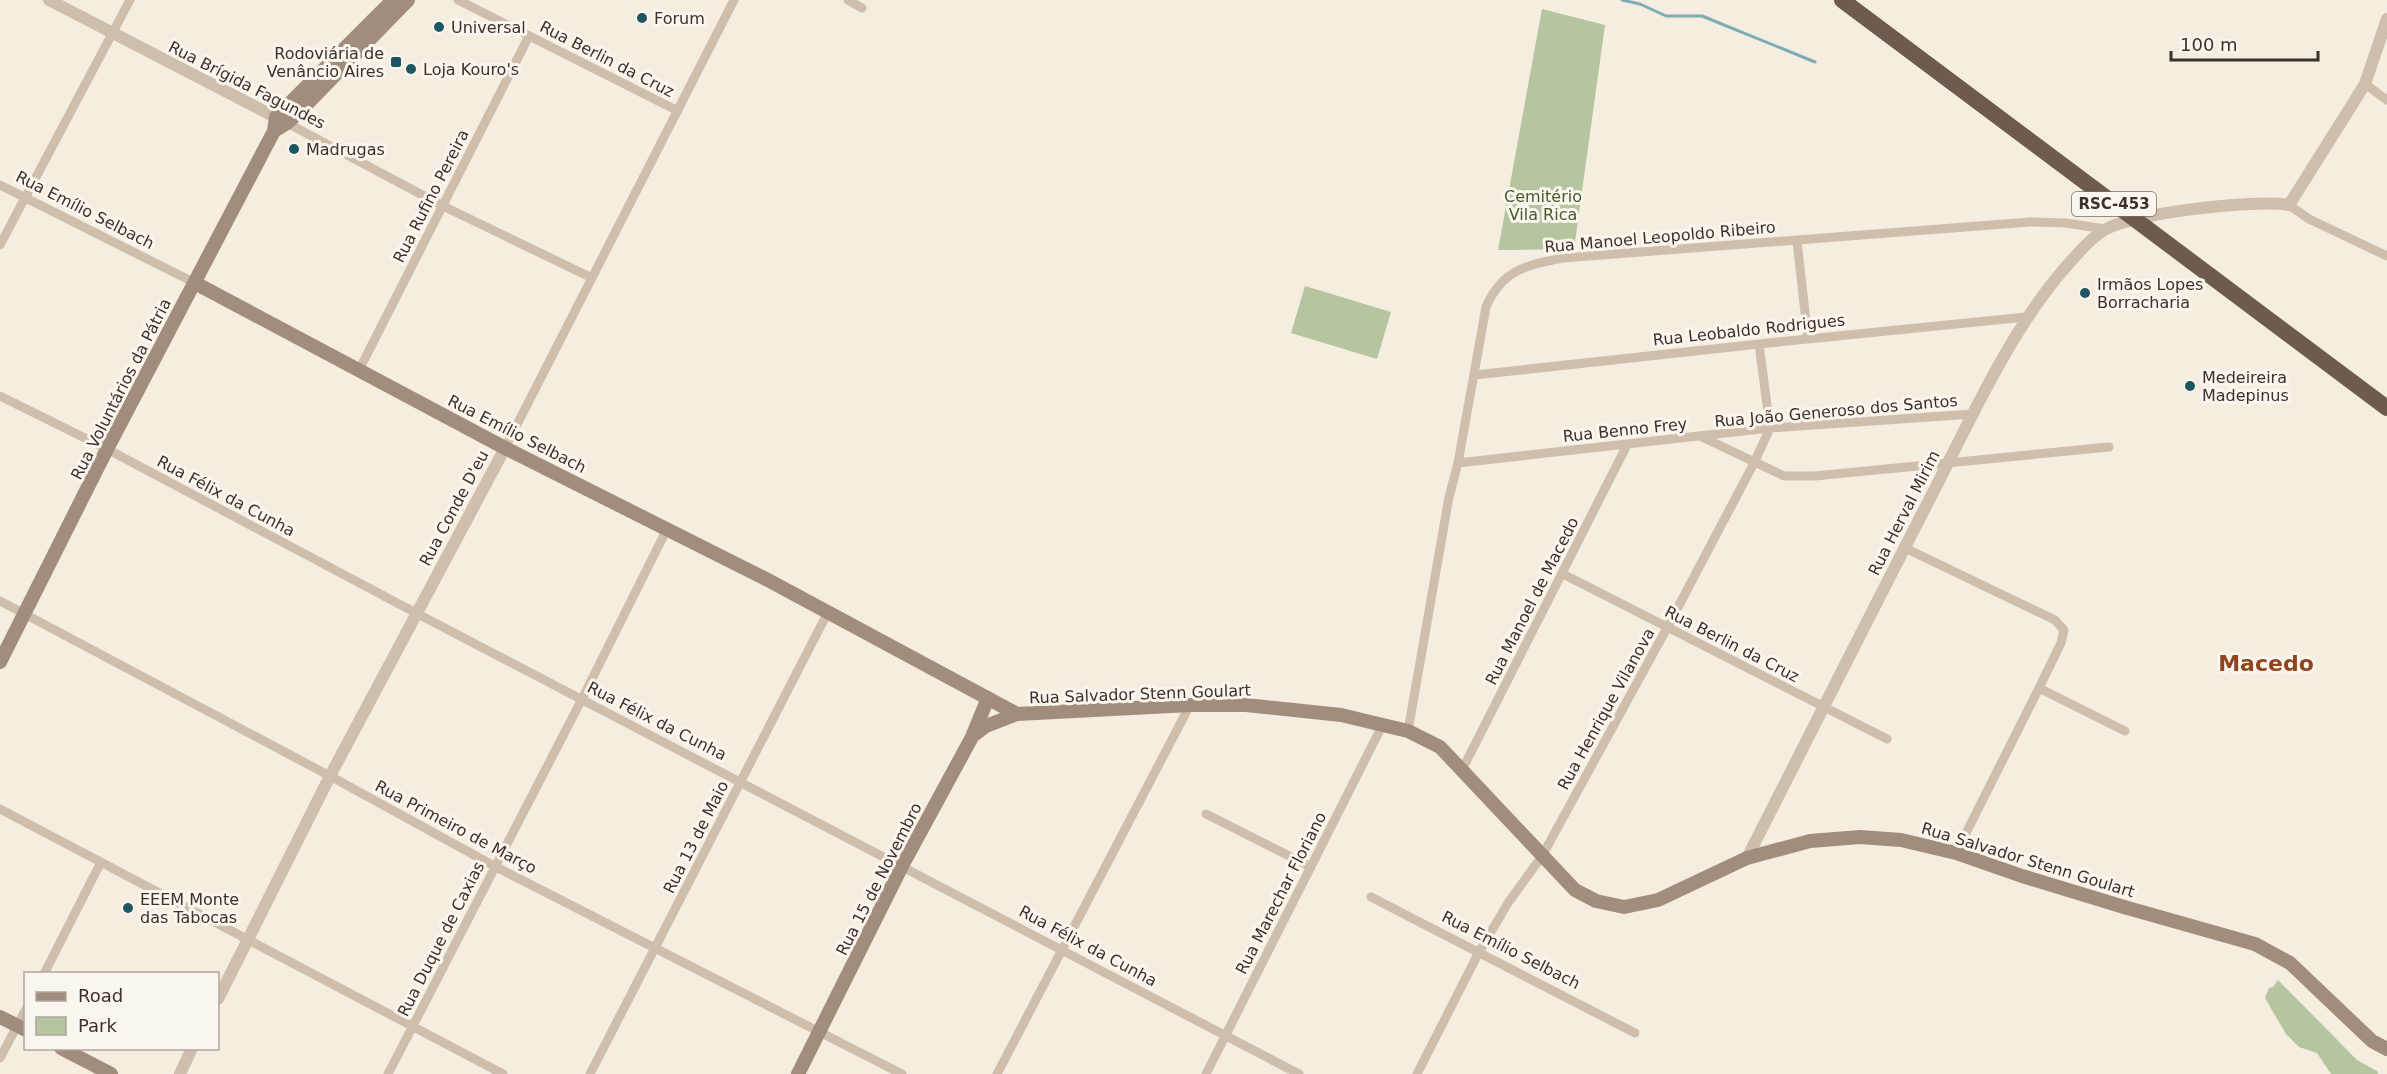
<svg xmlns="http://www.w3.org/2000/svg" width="2387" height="1074" viewBox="0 0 2387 1074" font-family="'DejaVu Sans',sans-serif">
  <rect width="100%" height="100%" fill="#f5ede0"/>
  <!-- green -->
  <path fill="#b4c59f" d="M1542 9 1605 25 1574 249 1498 250Z
    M1305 286 1391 312 1377 359 1291 333Z
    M2278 980 2357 1060 2377 1071 2378 1074H2331L2317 1053 2299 1047 2286 1034 2265 998 2269 988 2273 987Z"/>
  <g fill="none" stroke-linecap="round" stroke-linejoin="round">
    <!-- stream -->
    <path stroke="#7dacb4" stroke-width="3" d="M1622 0 1640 4 1666 16H1702L1815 62"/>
    <!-- minor -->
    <path stroke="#cebeab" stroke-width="9" d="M458 0 678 111
      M848 0 862 8
      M2365 84 2387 100
      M287 123 443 206 592 278
      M0 185 195 283
      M2289 205 2309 219 2387 256
      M1797 241 1808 339
      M0 245 130 0
      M359 370 529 36
      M1475 375 1759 344 2026 317
      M0 396 107 449 416 613 1299 1074
      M1702 437 1784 476H1815L2109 447
      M505 448 734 0
      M1458 463 1770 428 1973 414
      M1905 548 2055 620 2064 630 2061 643 2039 688 1956 853
      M1563 574 1887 739
      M0 601 330 776 496 867 902 1074
      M2039 688 2125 731
      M1408 731 1449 497 1458 463 1486 307C1502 270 1526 265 1563 258L2030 222 2066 223 2105 229
      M1462 770 1627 445
      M0 809 503 1074
      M1206 814 1311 867
      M1371 897 1635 1033
      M44 974 101 862
      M0 1058 26 1009
      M388 1074 582 699 667 529
      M590 1074 828 612
      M997 1074 1190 705
      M1206 1074 1383 724
      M1417 1074 1479 952 1508 903 1542 856 1667 628 1754 463 1770 428 1759 344"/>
    <!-- tertiary -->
    <path stroke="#cebeab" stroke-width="12" d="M49 0 283 121
      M1747 858C1805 742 1865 626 1924 510 1967 428 2009 329 2071 261 2081 250 2091 238 2104 230 2133 213 2255 199 2289 205L2365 84 2387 19
      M218 999 330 776 505 448
      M180 1074 192 1048"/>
    <!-- secondary -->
    <path stroke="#a28d7c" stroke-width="14" d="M274 131 287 123 301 110 408 0
      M195 283 505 448 764 578 1017 714 1190 705H1246L1341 715 1408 731 1440 747 1575 890 1596 901 1624 907 1658 900 1747 858 1810 841 1860 837 1901 840 1956 853 2022 876 2124 907 2255 944 2290 963 2372 1041 2387 1049
      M0 662 107 449 274 131 276 117 393 0
      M974 735 986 726 1017 714
      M0 1017 26 1030
      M61 1048 111 1074
      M798 1074 902 866 972 737 988 698"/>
    <!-- trunk -->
    <path stroke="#6e5b4e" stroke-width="16" d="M1842 0 2387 408"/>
  </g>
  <!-- markers -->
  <g fill="#1d5560" stroke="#fbf6ed" stroke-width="2">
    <circle cx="642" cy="18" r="6"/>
    <circle cx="439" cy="27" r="6"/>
    <rect x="390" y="56" width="12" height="12" rx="3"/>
    <circle cx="411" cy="69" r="6"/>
    <circle cx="294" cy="149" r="6"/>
    <circle cx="2085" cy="293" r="6"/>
    <circle cx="2190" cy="386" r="6"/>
    <circle cx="128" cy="908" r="6"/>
  </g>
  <g text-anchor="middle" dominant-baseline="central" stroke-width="6" stroke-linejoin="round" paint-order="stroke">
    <!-- shield labels -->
    <rect fill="#fbf6ed" stroke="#756c64" stroke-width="1.5" x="2072" y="192" width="84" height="24" rx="4.5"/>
    <g font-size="15" font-weight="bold" fill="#3b312a">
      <text x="2114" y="204">RSC-453</text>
    </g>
    <!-- poi labels -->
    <g font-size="16" fill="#3b312a" stroke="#fbf6ed" text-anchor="start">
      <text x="654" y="18">Forum</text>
      <text x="451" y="27">Universal</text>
      <text x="384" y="53" text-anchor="end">Rodoviária de<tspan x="384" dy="18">Venâncio Aires</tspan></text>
      <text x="423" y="69">Loja Kouro's</text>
      <text x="306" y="149">Madrugas</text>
      <text x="2097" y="284">Irmãos Lopes<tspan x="2097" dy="18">Borracharia</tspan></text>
      <text x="2202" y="377">Medeireira<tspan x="2202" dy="18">Madepinus</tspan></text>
      <text x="140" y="899">EEEM Monte<tspan x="140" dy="18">das Tabocas</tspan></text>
    </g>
    <!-- street labels -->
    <g font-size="16" fill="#3b312a" stroke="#fbf6ed">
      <text transform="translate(607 59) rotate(27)">Rua Berlin da Cruz</text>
      <text transform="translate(247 85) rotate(27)">Rua Brígida Fagundes</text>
      <text transform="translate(431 196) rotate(-63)">Rua Rufino Pereira</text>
      <text transform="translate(85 210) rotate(27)">Rua Emílio Selbach</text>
      <text transform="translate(1660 237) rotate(-5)">Rua Manoel Leopoldo Ribeiro</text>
      <text transform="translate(1749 330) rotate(-6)">Rua Leobaldo Rodrigues</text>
      <text transform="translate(121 389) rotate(-63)">Rua Voluntários da Pátria</text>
      <text transform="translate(1836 411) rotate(-5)">Rua João Generoso dos Santos</text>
      <text transform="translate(1625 430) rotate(-6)">Rua Benno Frey</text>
      <text transform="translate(517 434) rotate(27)">Rua Emílio Selbach</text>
      <text transform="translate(226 496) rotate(28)">Rua Félix da Cunha</text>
      <text transform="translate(454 508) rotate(-62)">Rua Conde D'eu</text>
      <text transform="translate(1904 513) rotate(-63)">Rua Herval Mirim</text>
      <text transform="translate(1532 601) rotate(-63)">Rua Manoel de Macedo</text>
      <text transform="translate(1732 644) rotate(27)">Rua Berlin da Cruz</text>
      <text transform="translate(1140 694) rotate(-2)">Rua Salvador Stenn Goulart</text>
      <text transform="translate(1606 709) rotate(-61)">Rua Henrique Vilanova</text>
      <text transform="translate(657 721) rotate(27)">Rua Félix da Cunha</text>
      <text transform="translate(456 827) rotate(28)">Rua Primeiro de Março</text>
      <text transform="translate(696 837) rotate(-63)">Rua 13 de Maio</text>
      <text transform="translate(2028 860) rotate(17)">Rua Salvador Stenn Goulart</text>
      <text transform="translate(879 879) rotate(-63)">Rua 15 de Novembro</text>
      <text transform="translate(1281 893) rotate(-63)">Rua Marechar Floriano</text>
      <text transform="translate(441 939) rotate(-63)">Rua Duque de Caxias</text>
      <text transform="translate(1088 946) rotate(28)">Rua Félix da Cunha</text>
      <text transform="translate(1511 950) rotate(27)">Rua Emílio Selbach</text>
    </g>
    <!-- park labels -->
    <g font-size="16" fill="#455b2c" stroke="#fbf6ed">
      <text x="1543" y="196">Cemitério<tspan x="1543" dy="18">Vila Rica</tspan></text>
    </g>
    <!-- district labels -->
    <g font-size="22" font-weight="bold" fill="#8f451f" stroke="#fbf6ed">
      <text x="2266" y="663">Macedo</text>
    </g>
  </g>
  <!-- legend -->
  <rect x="24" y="972" width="195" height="78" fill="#fbf6ed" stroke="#aea79f" stroke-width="1.5"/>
  <rect x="36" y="992" width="30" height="9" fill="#a28d7c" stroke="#aea79f" stroke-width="1.5"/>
  <text x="78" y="1002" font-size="18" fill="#3b312a">Road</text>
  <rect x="36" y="1017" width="30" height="18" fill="#b4c59f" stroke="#aea79f" stroke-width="1.5"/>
  <text x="78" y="1032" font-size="18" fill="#3b312a">Park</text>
  <!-- scale -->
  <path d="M2171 51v9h147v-9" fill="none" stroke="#3b312a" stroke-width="3"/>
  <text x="2180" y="51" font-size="18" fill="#3b312a" stroke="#fbf6ed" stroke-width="4.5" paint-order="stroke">100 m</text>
</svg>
